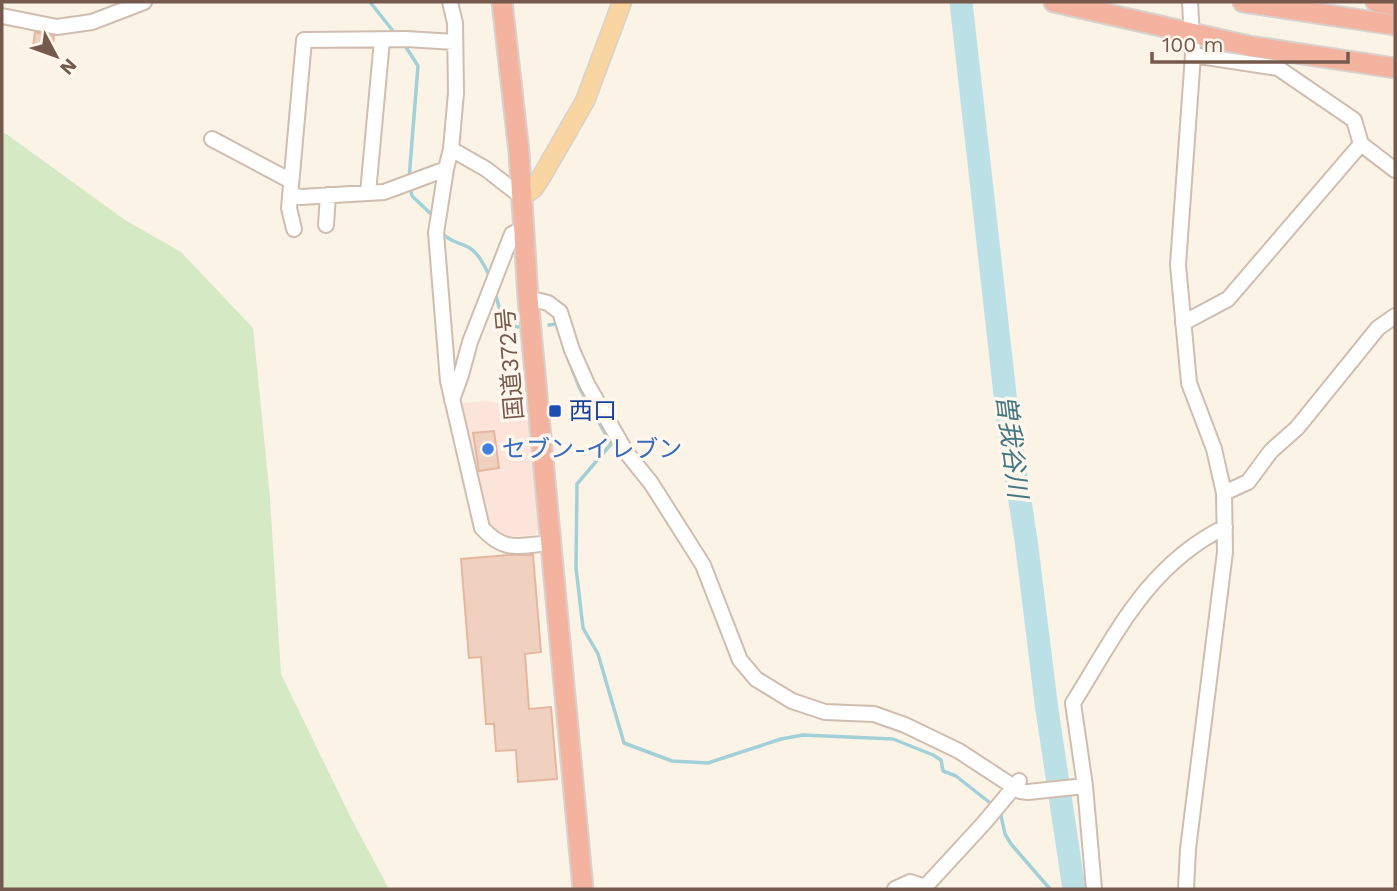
<svg xmlns="http://www.w3.org/2000/svg" width="1397" height="891" viewBox="0 0 1397 891" font-family="'Work Sans','Noto Sans JP',sans-serif">
  <rect width="100%" height="100%" fill="#fcf3e7"/>
  <!-- commercial -->
  <path fill="#fce4db" d="M486 401 529 408 541 526 535 535 502 537 489 525 475 476 461 403Z"/>
  <!-- green -->
  <path fill="#d5e9c5" d="M2 133H5L125 220 181 252 253 328 270 498 281 674 351 818 389 889H2Z"/>
  <g fill="none" stroke-linecap="round" stroke-linejoin="round">
    <!-- stream -->
    <path stroke="#a2d0d7" stroke-width="3.5" d="M370 2 397 36
      M404 44 418 66 409 179
      M410 186 412 196 430 213
      M443 234C452 243 457 241 468 247 478 252 484 265 489 275
      M495 293C501 311 500 326 521 327
      M549 325 557 324 558 325
      M567 356 580 389 611 444 577 484 576 568 583 628 598 654 624 743 672 761 708 763 781 739 803 735 893 739 933 755 941 760 943 771 956 776 994 806
      M1000 811 1005 834 1011 844 1050 889"/>
    <!-- river -->
    <path stroke="#bbe0e5" stroke-width="23" d="M961 2 1009 430 1026 540 1047 710 1074 889"/>
  </g>
  <!-- building -->
  <path fill="#f0d1bf" stroke="#e3b7a0" stroke-width="2" d="M35 32 54 36 52 50 33 47Z
    M494 431 499 468 479 471 473 433Z
    M509 555H533L541 652 525 654 529 709 551 707 557 779 518 782 516 750 496 751 494 724H486L481 657 469 658 461 559Z"/>
  <g fill="none" stroke-linecap="round" stroke-linejoin="round">
    <defs>
      <path id="minor" d="M450 2 455 23 456 93 451 149 446 169 436 233 448 381 482 528C506 554 519 545 552 543
        M2 16 57 27 92 22 144 2
        M1193 55 1278 68 1354 120 1361 144 1395 170
        M212 139 291 181
        M451 149 486 169 522 197
        M368 193 382 40
        M290 195 301 197 384 192 446 169
        M326 225 328 195
        M294 229 289 208 304 40 406 39 455 42
        M528 298 548 303 560 312 572 350 587 384 626 452 651 483 703 565 740 660 756 679 792 701 825 712 874 714 905 725 959 751 1020 791 1028 792 1085 786
        M1183 323 1228 299 1361 144
        M452 400 461 375 470 342 512 234 525 228
        M1224 493 1248 482 1271 451 1297 428 1378 328 1395 316
        M895 889 910 882 925 887 984 823 1019 781
        M1094 889 1085 786 1073 703C1116 634 1148 565 1225 527
        M1186 889 1188 849 1225 552 1224 493 1214 449 1189 383 1178 265 1193 55 1190 2"/>
      <path id="major" d="M522 197 534 188 540 179 585 101 622 2"/>
      <path id="highway" d="M502 2 519 152 528 298 583 889
        M1054 2 1249 46 1395 68
        M1243 2 1395 25
        M1376 2 1395 5"/>
    </defs>
    <!-- minor casing -->
    <use href="#minor" stroke="#cfbdb0" stroke-width="18"/>
    <!-- major casing -->
    <use href="#major" stroke="#d8d1cd" stroke-width="21"/>
    <!-- highway casing -->
    <use href="#highway" stroke="#d8d1cd" stroke-width="23"/>
    <!-- minor -->
    <use href="#minor" stroke="#fff" stroke-width="14"/>
    <!-- major -->
    <use href="#major" stroke="#f8d5a1" stroke-width="18"/>
    <!-- highway -->
    <use href="#highway" stroke="#f4b39f" stroke-width="19"/>
  </g>
  <!-- markers -->
  <rect fill="#1a4fb4" stroke="#fff7ed" stroke-width="2.5" x="548" y="404" width="14" height="14" rx="3.5"/>
  <circle fill="#3f7fe0" stroke="#fff7ed" stroke-width="2.5" cx="488" cy="449" r="7"/>
  <g text-anchor="middle" dominant-baseline="central" stroke-width="7" stroke-linejoin="round" paint-order="stroke">
    <!-- street labels -->
    <g font-size="24" fill="#75594c" stroke="#fff7ed">
      <text transform="translate(510 364) rotate(-95)">国道372号</text>
    </g>
    <!-- transit labels -->
    <g font-size="24" fill="#164399" stroke="#fff7ed" text-anchor="start">
      <text x="569" y="411">西口</text>
    </g>
    <!-- shop labels -->
    <g font-size="24" fill="#366cbe" stroke="#fff7ed" text-anchor="start">
      <text x="502" y="449">セブン-イレブン</text>
    </g>
    <!-- water labels -->
    <g font-size="26" font-style="italic" fill="#437880" stroke="#fff7ed">
      <text transform="translate(1012 446) rotate(83)">曽我谷川</text>
    </g>
  </g>
  <!-- border -->
  <rect width="1397" height="891" fill="none" stroke="#75594c" stroke-width="7"/>
  <!-- north arrow -->
  <g transform="translate(56 56) rotate(131)" stroke="#fff7ed" stroke-width="5" paint-order="stroke">
  <path d="M0-5L12 26L0 18L-12 26Z" fill="#75594c"/>
  <text y="-10" font-size="19" font-weight="bold" text-anchor="middle" fill="#75594c">N</text>
  </g>
  <!-- scale -->
  <path d="M1152 52v10h196v-10" fill="none" stroke="#75594c" stroke-width="3.5"/>
  <text x="1162" y="52" font-size="21" fill="#75594c" stroke="#fff7ed" stroke-width="5" paint-order="stroke">100 m</text>
</svg>
